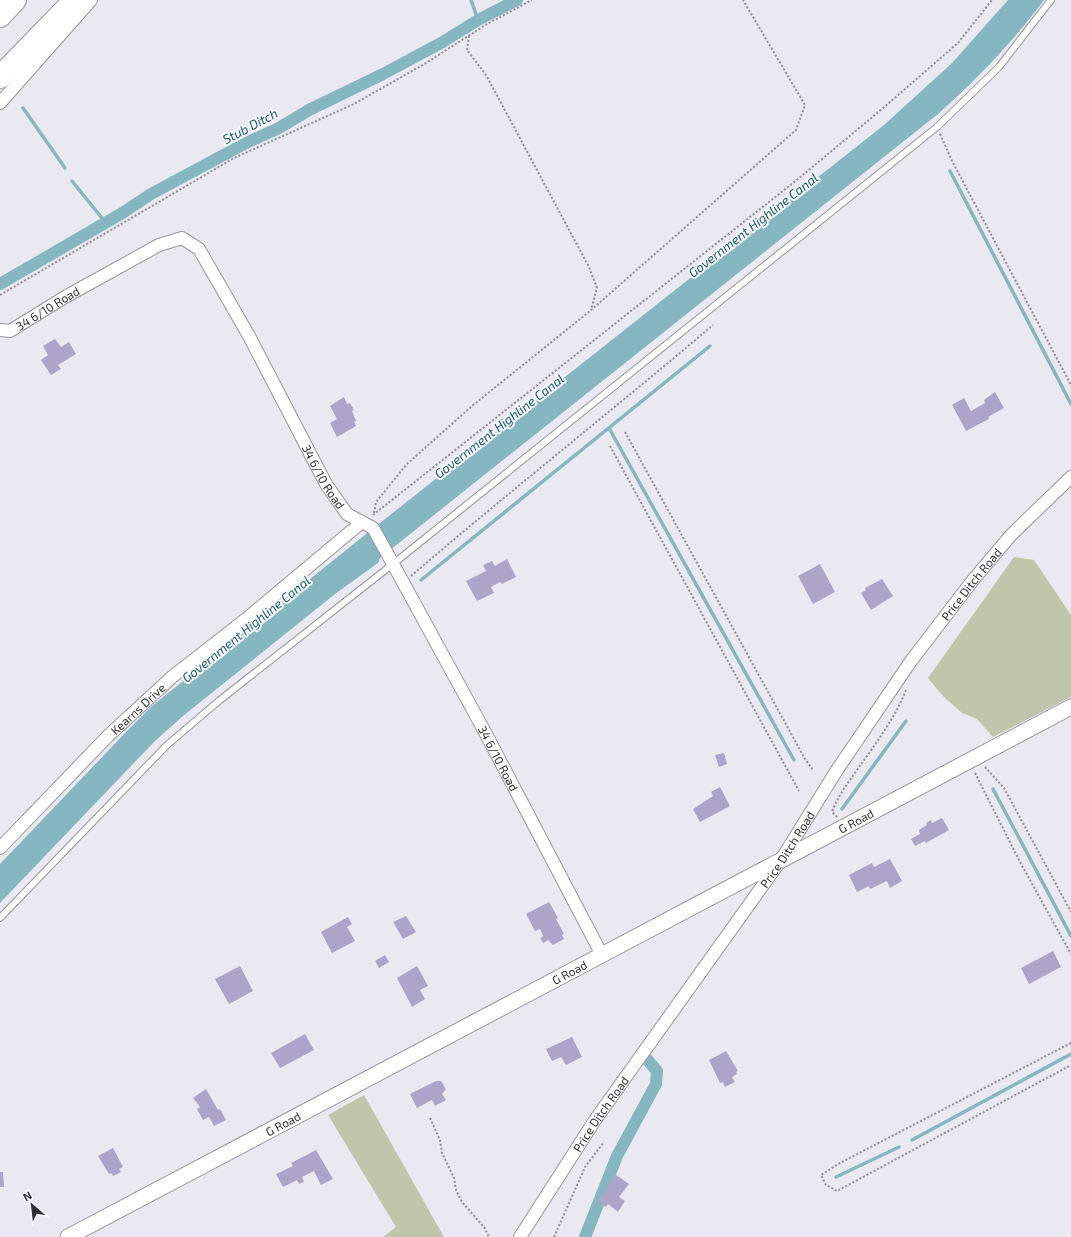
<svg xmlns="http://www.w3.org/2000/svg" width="1071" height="1237" viewBox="0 0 1071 1237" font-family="'Exo 2',sans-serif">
  <rect width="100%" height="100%" fill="#eae9f1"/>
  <!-- green -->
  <path fill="#c0c6ac" d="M1014 557 1034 560 1071 615V697L993 737 977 719 962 713 944 697 928 678Z
    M364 1095 444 1237H383L396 1227 328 1115Z"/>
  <!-- water -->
  <path fill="#86b7c1" d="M1008 0H1044C1013 42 977 79 938 114L380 558 378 563 335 594 183 716 154 742 0 903V864L127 731 152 706 366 534 884 125 952 63Z"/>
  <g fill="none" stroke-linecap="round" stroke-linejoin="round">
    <!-- stream -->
    <path stroke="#86b7c1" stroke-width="3.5" d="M471 0 478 20
      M23 108 65 168
      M950 171 1071 404
      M72 181 106 223
      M609 428 794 760
      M421 580 710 346
      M993 789 1071 936
      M842 809 906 721
      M912 1140 1071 1054
      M836 1177 899 1147"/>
    <!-- canal -->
    <path stroke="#86b7c1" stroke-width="12" d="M0 284 124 212 151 194 246 143 279 128 309 110 383 74 441 43 478 20 517 0
      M585 1237 617 1156 656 1084 657 1071 644 1056"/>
  </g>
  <!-- building -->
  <path fill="#aca4c9" d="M55 339 61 347 69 342 76 354 58 365 61 369 51 375 41 360 48 355 43 346Z
    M995 392 1004 408 988 417 989 419 966 431 952 405 964 398 971 411 985 403 984 400Z
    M344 397 347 404 350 403 354 410 352 411 356 421 354 422 356 426 337 437 330 423 337 419 330 406Z
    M507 559 516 577 502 584 500 582 491 587 494 593 477 601 466 581 486 571 483 565 492 561 495 566Z
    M820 564 835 592 813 604 798 576Z
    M882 579 893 596 871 610 861 593 866 590 865 588Z
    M724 753 727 764 719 767 715 755Z
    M720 787 730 806 700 822 693 809 713 796 711 792Z
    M942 818 949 830 926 843 925 841 915 846 911 839 920 834 919 830 927 825 926 823 931 820 932 823Z
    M890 859 902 881 890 888 887 881 870 889 869 886 857 892 849 875 872 863 874 867Z
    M549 902 558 918 556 919 564 934 562 935 564 939 553 945 548 940 543 943 540 938 543 936 540 929 535 931 526 914Z
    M406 916 416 932 403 939 393 922Z
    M348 917 352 924 347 927 355 941 332 953 321 932Z
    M1053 951 1061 967 1029 984 1021 968Z
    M385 955 389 962 379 968 375 961Z
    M240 966 253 991 229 1004 215 979Z
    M417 966 428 986 420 990 425 999 412 1007 397 978Z
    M305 1034 314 1050 280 1068 271 1053Z
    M572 1037 582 1057 566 1065 561 1057 552 1061 546 1049Z
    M726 1051 738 1071 736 1072 737 1074 732 1077 735 1082 725 1087 723 1082 720 1083 709 1060Z
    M436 1081H441L446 1089 442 1094 446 1100 435 1106 432 1100 417 1108 410 1094Z
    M206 1089 218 1110 220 1109 226 1120 214 1126 209 1117 203 1120 197 1109 200 1107 193 1098Z
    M113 1148 123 1167 119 1169 121 1172 113 1176 111 1173 109 1174 98 1156Z
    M316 1150 333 1179 321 1185 314 1171 302 1177 304 1182 299 1184 297 1180 283 1187 276 1174 293 1166 291 1163Z
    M0 1172H3L4 1187H0Z
    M616 1175 629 1184 619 1197 625 1201 618 1212 608 1204 606 1207 598 1201Z"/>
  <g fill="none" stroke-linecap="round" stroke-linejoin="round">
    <defs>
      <path id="service" d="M0 918 167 745 220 700 393 564 937 127 999 67 1051 0"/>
      <g id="minor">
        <path d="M0 103 91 0"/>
        <path id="s1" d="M0 330 10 331 65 297 159 245 182 238 199 249 249 336 326 484 347 514 373 528 387 553 486 734 602 955"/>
        <path id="s2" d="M0 848 108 736 172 677 246 619 362 522"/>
        <path id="s3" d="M520 1237 595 1120 781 860 837 770 911 661 973 580 1011 535 1071 477"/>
      </g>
      <g id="tertiary">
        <path id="s4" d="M68 1237 1071 707"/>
      </g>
      <path id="motorway" d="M0 16 15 0
        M0 77 75 0"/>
    </defs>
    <!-- service casing -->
    <use href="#service" stroke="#97969e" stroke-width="8"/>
    <!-- minor casing -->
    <use href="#minor" stroke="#97969e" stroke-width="14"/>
    <!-- tertiary casing -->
    <use href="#tertiary" stroke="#97969e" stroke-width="17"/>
    <!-- motorway casing -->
    <use href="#motorway" stroke="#97969e" stroke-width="24"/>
    <!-- path -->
    <path stroke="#8e8d93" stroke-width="2" stroke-dasharray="2 2" stroke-linecap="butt" d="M469 36 467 50 486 75 589 267 597 288 591 310
      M940 134 952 161 1071 385
      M0 295 234 158 354 104 426 63 487 24 532 0
      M625 432 805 759 813 770
      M610 446 799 791
      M374 513 376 502 407 464 472 406 590 311 796 130 805 105 743 0
      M373 515 798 179 882 109 958 43 992 0
      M411 576C510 491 613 410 713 325
      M985 767 1004 788 1071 912
      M975 773 1020 862 1071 954
      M837 817 832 812C838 795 849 782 859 767 875 745 896 716 906 690
      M1071 1043 840 1163 821 1175 826 1185 837 1191 1071 1065
      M430 1118 440 1140 442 1153 454 1178 456 1190 462 1202 484 1227 489 1237
      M554 1237 585 1167 604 1142"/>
    <!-- service -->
    <use href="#service" stroke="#fff" stroke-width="6"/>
    <!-- minor -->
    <use href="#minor" stroke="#fff" stroke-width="12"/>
    <!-- tertiary -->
    <use href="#tertiary" stroke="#fff" stroke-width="15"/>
    <!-- motorway -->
    <use href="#motorway" stroke="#fff" stroke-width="22"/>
  </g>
  <g text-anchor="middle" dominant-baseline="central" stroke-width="4" stroke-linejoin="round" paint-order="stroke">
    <!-- street labels -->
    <g font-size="12" fill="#313034" stroke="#f8f6ff">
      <text stroke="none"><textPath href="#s1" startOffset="54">34 6/10 Road</textPath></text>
      <text stroke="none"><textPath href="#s1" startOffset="486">34 6/10 Road</textPath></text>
      <text stroke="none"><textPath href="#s3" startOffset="794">Price Ditch Road</textPath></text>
      <text stroke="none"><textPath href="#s2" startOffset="196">Kearns Drive</textPath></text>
      <text stroke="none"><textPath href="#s1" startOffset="822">34 6/10 Road</textPath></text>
      <text stroke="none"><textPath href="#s4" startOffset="891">G Road</textPath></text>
      <text stroke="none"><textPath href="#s3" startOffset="471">Price Ditch Road</textPath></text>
      <text stroke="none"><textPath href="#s4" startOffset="567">G Road</textPath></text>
      <text stroke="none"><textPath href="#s3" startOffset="147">Price Ditch Road</textPath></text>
      <text stroke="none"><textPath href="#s4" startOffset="243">G Road</textPath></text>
    </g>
    <!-- water labels -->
    <g font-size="13" font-style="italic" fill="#1a5c67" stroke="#f8f6ff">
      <text transform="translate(250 126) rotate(-28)">Stub Ditch</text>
      <text transform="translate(753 225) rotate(-38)">Government Highline Canal</text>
      <text transform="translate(499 426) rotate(-38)">Government Highline Canal</text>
      <text transform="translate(246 629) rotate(-39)">Government Highline Canal</text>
    </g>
  </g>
  <!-- north arrow -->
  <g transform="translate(32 1205) rotate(332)" stroke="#f8f6ff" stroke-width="3" paint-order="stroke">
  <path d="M0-3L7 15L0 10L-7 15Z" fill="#313034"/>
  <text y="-6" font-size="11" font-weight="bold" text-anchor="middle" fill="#313034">N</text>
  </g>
</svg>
